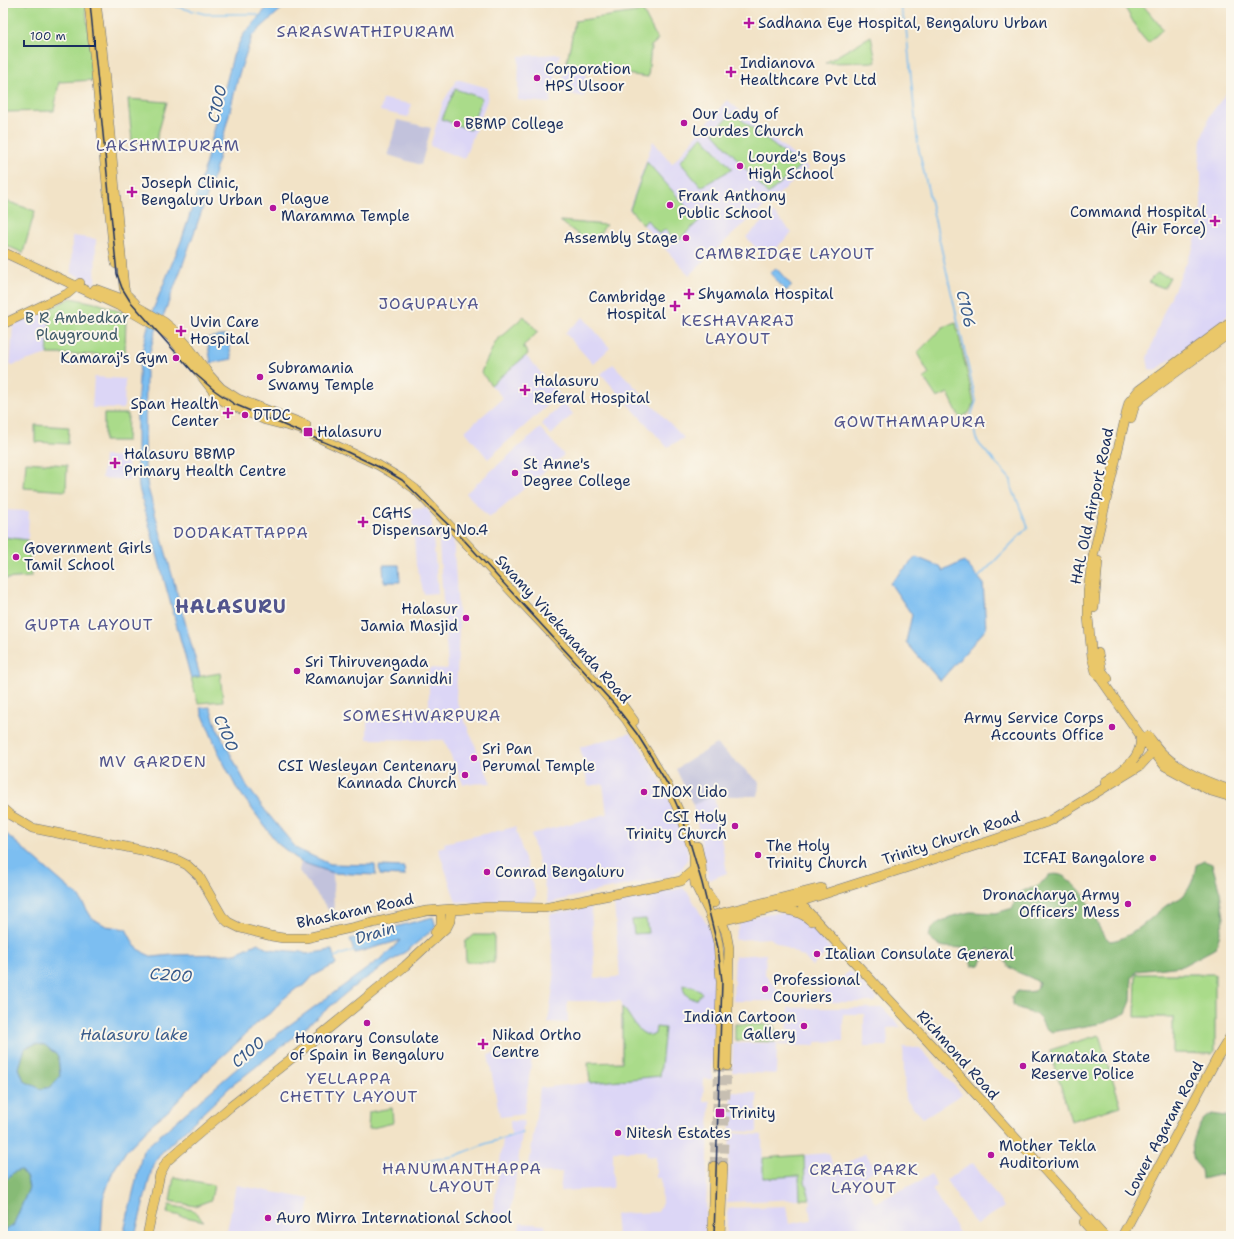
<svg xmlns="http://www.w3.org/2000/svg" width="1234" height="1239" viewBox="0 0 1234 1239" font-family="'Shantell Sans',sans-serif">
  <rect width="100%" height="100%" fill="#fbf7ec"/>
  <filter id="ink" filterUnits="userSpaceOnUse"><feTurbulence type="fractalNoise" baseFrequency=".025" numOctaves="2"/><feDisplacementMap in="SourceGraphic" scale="8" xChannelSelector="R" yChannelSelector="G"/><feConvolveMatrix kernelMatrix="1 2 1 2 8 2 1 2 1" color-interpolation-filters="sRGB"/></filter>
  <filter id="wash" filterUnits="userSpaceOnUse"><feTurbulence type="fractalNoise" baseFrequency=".012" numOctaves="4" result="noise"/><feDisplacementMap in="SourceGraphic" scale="16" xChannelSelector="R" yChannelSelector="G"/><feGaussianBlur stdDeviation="0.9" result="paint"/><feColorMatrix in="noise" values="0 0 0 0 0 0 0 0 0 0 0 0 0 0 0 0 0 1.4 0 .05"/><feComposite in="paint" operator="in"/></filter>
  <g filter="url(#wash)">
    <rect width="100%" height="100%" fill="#f2e3c7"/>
    <!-- built -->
    <path fill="#dcd6f6" d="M560 54 550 103 518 100 519 56Z
      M566 66 586 69 584 97 559 91Z
      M457 79 488 88V98L464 159 430 146 443 102Z
      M1231 87V313L1155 371 1149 369 1147 358 1163 314 1193 248 1197 234 1201 208V173L1199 168 1201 140 1210 115Z
      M383 99 412 104 408 117 380 111Z
      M727 100 809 168 734 233 689 275 629 209 653 141 672 164Z
      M773 212 792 233 765 258 746 237Z
      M72 236 96 239 95 284 71 273Z
      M51 308 47 354 10 366 13 325Z
      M583 317 610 348 593 364 565 333Z
      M526 356 560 394 488 459 465 431 503 398 491 385Z
      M613 364 684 438 667 447 601 374Z
      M94 377 125 379 124 409 92 408Z
      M564 403 573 414 551 435 541 424Z
      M540 428 564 455 489 518 466 493Z
      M104 456 127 457 130 480 102 478Z
      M426 508 431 515 438 593 424 594 416 565 412 509Z
      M3 510 29 511 28 538 30 577 3 580Z
      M438 530H450L453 534 459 626 456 700 491 783 463 784 444 740 367 739V712L429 707V668L448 669Z
      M631 733 660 778 686 841 688 858 682 869 668 877 593 892 549 903 531 834 607 814 603 784 588 786 580 747Z
      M714 796 727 873 709 880 693 805Z
      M515 827 536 895 531 901 456 902 438 848 445 846 444 843Z
      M683 888 689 894 709 928 714 945 716 970 712 1079H704L703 1101H710L705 1236H617L615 1214 658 1212 662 1203 661 1178H656V1157L647 1156 646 1151H613V1188L560 1191 562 1172 528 1173 540 1088 623 1079 621 1001H567L568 1023 548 1022 554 980 550 914 591 907 595 978 620 977 614 902Z
      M769 913H783L803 920 831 949 812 966 804 957 769 938 735 940 736 932 740 924 746 919Z
      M766 954 765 975 780 993V1001H733L735 956Z
      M850 971 877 999 875 1002H822L824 986 827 990Z
      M788 1008H883L901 1027 887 1028 888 1046H864V1014H843V1041L815 1042V1046L777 1045 776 1074 732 1072 733 1043H787Z
      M903 1047 920 1048 962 1094 923 1118 905 1098Z
      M496 1053 532 1057 524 1114 500 1117 488 1055Z
      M731 1092 757 1093V1132L730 1131Z
      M510 1121H524L510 1217 493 1214 503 1139 511 1135Z
      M730 1133 762 1135 763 1178 799 1176 800 1199 727 1202Z
      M829 1153 834 1170 866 1153 875 1170 862 1178 875 1203 931 1175 937 1186 932 1189 961 1236H777V1235H766L726 1236 728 1208 786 1206 789 1224 811 1220 809 1205 811 1203 805 1181 804 1155Z
      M973 1163 1004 1207 976 1225 946 1180Z
      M236 1185 310 1199 303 1236H226Z
      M520 1223 545 1225 546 1236H518Z"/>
    <!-- industrial -->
    <path fill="#c2c2dc" d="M397 120 431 128 421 165 388 155Z
      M716 744 759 782 758 796H714L693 805 676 769Z
      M301 862 333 873 334 917 299 871Z"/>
    <!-- green -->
    <path fill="#aadb8a" stroke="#628574" d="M3 3H85L95 80 59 82 54 111 3 112Z
      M1126 3H1141L1163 29 1148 43 1141 35 1124 6Z
      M643 11 658 40 651 46 648 77 566 66 575 21Z
      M871 36 876 62 825 63Z
      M455 89 482 98 470 130 442 119Z
      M128 99 167 102 157 137V142L132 141Z
      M733 113 800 166 768 194 713 132Z
      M702 136 732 169 701 187 680 162Z
      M647 162 699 221 676 242 666 229 659 234 647 220 643 225 630 209Z
      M3 200 35 211 23 253 3 244Z
      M560 221 606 225 591 244Z
      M1157 273 1170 277 1164 288 1148 282Z
      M71 298 100 304 124 313 126 315 125 355 47 354 51 308Z
      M524 316 538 332 523 346 528 354 491 385 481 372 496 341Z
      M956 323 974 403 969 413 960 418 948 393 937 398 924 378 929 374 917 353 943 327Z
      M104 414H128L127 441H104Z
      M35 425 69 427 68 444 35 442Z
      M26 462 67 465 66 491 24 488Z
      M3 537 28 540 31 577 3 579Z
      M220 673 223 701 198 703 191 678Z
      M646 919 648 933 634 934 632 920Z
      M473 935H494V963L466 962 465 942Z
      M1136 974H1215V1051L1212 1054 1173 1053V1017H1135Z
      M683 985C689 985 698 988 702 993L697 999C689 999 683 994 683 985Z
      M622 1007C632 1016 635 1033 651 1036L655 1034 656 1027 665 1028 660 1076 590 1083 588 1063 622 1062Z
      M735 1024 775 1025V1042L735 1040Z
      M1099 1035 1121 1106 1071 1121 1050 1050Z
      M392 1108 393 1123 368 1129 369 1112Z
      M804 1155 805 1181 810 1199H800L799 1176 763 1178V1158Z
      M174 1177 214 1185 211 1200 195 1206 170 1201Z
      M169 1205 193 1210 204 1221 167 1213Z"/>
    <!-- forest -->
    <path fill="#87bb76" stroke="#51756a" d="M1204 861 1212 864 1220 892 1224 918 1216 948 1182 966 1137 971 1132 978 1131 1001 1126 1013 1103 1023 1052 1032 1045 1028 1041 1020 1035 1014 1018 1009 1012 1004V996L1018 991 1027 992 1035 991 1039 983C1026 972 1009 975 1003 956L988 949 980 965 972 966 967 949C952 945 940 952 929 937L931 929 938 923 953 916 970 912 996 913 1013 908C1018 884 1028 894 1042 882 1045 881 1047 877 1049 875 1058 873 1064 875 1071 882 1079 888 1084 895 1089 904 1096 917 1098 932 1110 941 1134 938 1149 918 1167 905 1172 901 1179 900 1183 896 1192 886 1194 877 1196 865Z
      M35 1044 45 1045 58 1056 60 1077 51 1087 40 1089 24 1081 19 1068 25 1048Z
      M1212 1114 1231 1117V1172L1202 1179C1202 1164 1196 1167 1192 1157 1189 1148 1198 1125 1204 1119 1206 1117 1209 1116 1212 1114Z
      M20 1170 27 1178 29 1188 13 1226 4 1231 3 1183 14 1172Z"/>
    <!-- water -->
    <path fill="#7bbef1" stroke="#4b76a8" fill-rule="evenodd" d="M271 3H288L252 36 239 74 213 179 183 264 164 314 155 333 146 365 145 469 148 488 200 676 191 678 139 488 137 465V410L140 361 147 330 153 310 182 239 203 174 233 56 243 35Z
      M776 268 792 286 786 291 770 273Z
      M227 335 232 359 211 363 207 338Z
      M916 557 940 567 943 571 964 561 983 583 986 629 940 681 906 642 912 615 890 583Z
      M383 565H399L400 582H384Z
      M210 707 217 728 247 786 268 814 297 849 330 864 375 865 376 875 333 873 301 862 277 843 236 787 219 754 200 708Z
      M3 831 79 897 92 918 106 926 126 929 135 946 144 953 153 957 172 955 234 954 258 943 269 949 302 952 306 954 332 950 336 964 313 976 305 985 297 988 282 1000 273 1011 255 1024 240 1040 210 1067 168 1111 154 1122 126 1151 113 1171 103 1199 101 1236H3V1230L13 1226 29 1188 27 1178 20 1170 14 1172 3 1183ZM35 1044 45 1045 58 1056 60 1076 51 1087 41 1089 24 1081 19 1068 25 1048Z
      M379 866 404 867 405 876 380 875Z
      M433 917 436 927 408 950 353 987 299 1033 230 1087 162 1152 153 1165 135 1236H123L143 1150 235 1070 284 1029 383 957 401 940 355 953 350 939Z"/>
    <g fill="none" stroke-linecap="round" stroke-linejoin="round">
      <!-- stream -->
      <path stroke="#7bbef1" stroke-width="1.5" d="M162 3 205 14H254L259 16
        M899 3 906 28 918 146 976 401 971 416 976 439 980 445 1011 480 1012 488 1028 527 978 578
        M334 957 355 950
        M418 1163 455 1156 482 1145 523 1132"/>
    </g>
  </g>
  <g filter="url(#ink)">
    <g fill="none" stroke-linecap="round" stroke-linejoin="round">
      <!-- major-tunnel -->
      <path stroke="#c7bfb2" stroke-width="9" stroke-dasharray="9 4.5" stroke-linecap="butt" d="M714 1166 719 1066
        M723 1166 727 1066"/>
      <defs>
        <path id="major" d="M89 3 113 245 116 264
          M96 3 102 48 124 288 126 294 135 303
          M3 252 130 311 161 329 171 337 217 396 225 402 265 420 300 429 378 465 400 478 415 489 577 661 626 719 650 756 666 783 682 818 694 854V875L695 884 709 912 715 931 718 943 721 982 719 1066
          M95 289 125 300 164 322 175 331 187 345 210 376 221 388 238 399 306 425
          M1231 322 1139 390 1129 402 1092 561 1088 591V617L1092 657 1096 672 1140 735 1165 766 1211 791 1231 797
          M3 324 67 294 80 283
          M1131 418 1135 404 1142 397 1231 332
          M1094 608 1098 561
          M1098 653 1102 671 1108 679
          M617 698 634 721
          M1148 736C1153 742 1158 750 1164 755 1181 771 1209 783 1231 790
          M1105 782C1122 771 1144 758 1140 735
          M3 809 10 815 32 828 141 850 177 860 187 865 199 876 222 916 228 922 240 928 271 936 283 938H306L426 911 451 909 456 910 487 907 544 908 681 881 697 867
          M697 846 701 863 702 880 705 890 714 903
          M794 899 799 902 946 1061 1104 1236
          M781 909C792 911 802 912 811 921
          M719 915 726 932 729 948 727 1066
          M710 916 821 888
          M713 923 799 902 990 841 1050 821 1140 766 1156 748
          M435 933 441 925V910
          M1084 1222 1096 1236
          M147 1236 160 1174 167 1161 230 1107 306 1047 405 966 447 927 450 921 451 909
          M712 1236 714 1166
          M720 1236 723 1166
          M1122 1236 1217 1058 1231 1035"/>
      </defs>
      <!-- major casing -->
      <use href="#major" stroke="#666e83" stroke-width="10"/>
      <!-- major -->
      <use href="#major" stroke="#eac769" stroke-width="9"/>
      <!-- rail -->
      <path stroke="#1b2f5e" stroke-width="1.5" d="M90 3 117 274 122 288 130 301 193 372 214 390 234 404 343 450 385 470 402 480 464 540 614 704 637 734 652 758 668 785 683 819 702 883 718 948 722 981 714 1236"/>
    </g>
  </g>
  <!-- markers -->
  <g fill="#b5179e" stroke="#fbf7ec" stroke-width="1.5">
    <path d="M747 17h4v4h4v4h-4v4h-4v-4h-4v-4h4z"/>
    <path d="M729 66h4v4h4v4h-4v4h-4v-4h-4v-4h4z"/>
    <circle cx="537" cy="78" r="4"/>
    <circle cx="684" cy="123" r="4"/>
    <circle cx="457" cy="124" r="4"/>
    <circle cx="740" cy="166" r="4"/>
    <path d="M130 186h4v4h4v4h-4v4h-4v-4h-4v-4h4z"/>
    <circle cx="670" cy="205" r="4"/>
    <circle cx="273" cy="208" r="4"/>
    <path d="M1213 215h4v4h4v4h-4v4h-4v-4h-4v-4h4z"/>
    <circle cx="686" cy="238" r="4"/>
    <path d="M687 288h4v4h4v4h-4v4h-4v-4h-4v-4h4z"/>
    <path d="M673 300h4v4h4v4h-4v4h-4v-4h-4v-4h4z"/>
    <path d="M179 325h4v4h4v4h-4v4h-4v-4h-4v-4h4z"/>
    <circle cx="176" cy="358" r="4"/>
    <circle cx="260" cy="377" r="4"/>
    <path d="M523 384h4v4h4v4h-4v4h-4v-4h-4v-4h4z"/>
    <path d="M226 407h4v4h4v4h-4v4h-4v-4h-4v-4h4z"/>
    <circle cx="245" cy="415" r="4"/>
    <rect x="303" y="427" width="10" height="10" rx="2"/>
    <path d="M113 457h4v4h4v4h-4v4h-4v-4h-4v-4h4z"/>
    <circle cx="515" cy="473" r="4"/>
    <path d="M361 516h4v4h4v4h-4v4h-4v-4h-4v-4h4z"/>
    <circle cx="16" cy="557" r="4"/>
    <circle cx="466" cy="618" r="4"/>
    <circle cx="297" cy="671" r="4"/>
    <circle cx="1112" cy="727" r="4"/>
    <circle cx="474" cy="758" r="4"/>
    <circle cx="465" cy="775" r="4"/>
    <circle cx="644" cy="792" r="4"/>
    <circle cx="735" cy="826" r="4"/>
    <circle cx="758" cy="855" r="4"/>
    <circle cx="1153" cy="858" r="4"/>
    <circle cx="487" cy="872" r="4"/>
    <circle cx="1128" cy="904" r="4"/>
    <circle cx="817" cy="954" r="4"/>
    <circle cx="765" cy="989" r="4"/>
    <circle cx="367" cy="1023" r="4"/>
    <circle cx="804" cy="1026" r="4"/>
    <path d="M481 1038h4v4h4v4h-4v4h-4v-4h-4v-4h4z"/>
    <circle cx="1023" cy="1066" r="4"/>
    <rect x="715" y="1108" width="10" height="10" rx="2"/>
    <circle cx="618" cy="1133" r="4"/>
    <circle cx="991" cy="1155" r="4"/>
    <circle cx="268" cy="1218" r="4"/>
  </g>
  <g text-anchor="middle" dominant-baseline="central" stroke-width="4" stroke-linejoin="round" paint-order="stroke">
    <!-- poi labels -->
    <g font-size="15" fill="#1b2f5e" stroke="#fbf7ec" text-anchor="start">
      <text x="758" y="23">Sadhana Eye Hospital, Bengaluru Urban</text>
      <text x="740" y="63">Indianova<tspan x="740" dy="17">Healthcare Pvt Ltd</tspan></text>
      <text x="545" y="69">Corporation<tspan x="545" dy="17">HPS Ulsoor</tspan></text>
      <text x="692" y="114">Our Lady of<tspan x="692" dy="17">Lourdes Church</tspan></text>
      <text x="465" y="124">BBMP College</text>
      <text x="748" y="157">Lourde's Boys<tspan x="748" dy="17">High School</tspan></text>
      <text x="141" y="183">Joseph Clinic,<tspan x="141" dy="17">Bengaluru Urban</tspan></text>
      <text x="678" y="196">Frank Anthony<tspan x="678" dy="17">Public School</tspan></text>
      <text x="281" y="199">Plague<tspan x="281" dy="17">Maramma Temple</tspan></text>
      <text x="1206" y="212" text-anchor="end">Command Hospital<tspan x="1206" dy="17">(Air Force)</tspan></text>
      <text x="678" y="238" text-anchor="end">Assembly Stage</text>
      <text x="698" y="294">Shyamala Hospital</text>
      <text x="666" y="297" text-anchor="end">Cambridge<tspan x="666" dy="17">Hospital</tspan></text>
      <text x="190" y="322">Uvin Care<tspan x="190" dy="17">Hospital</tspan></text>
      <text x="168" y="358" text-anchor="end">Kamaraj's Gym</text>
      <text x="268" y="368">Subramania<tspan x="268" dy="17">Swamy Temple</tspan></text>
      <text x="534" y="381">Halasuru<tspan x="534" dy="17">Referal Hospital</tspan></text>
      <text x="219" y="404" text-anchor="end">Span Health<tspan x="219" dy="17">Center</tspan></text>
      <text x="253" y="415">DTDC</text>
      <text x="317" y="432">Halasuru</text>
      <text x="124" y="454">Halasuru BBMP<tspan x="124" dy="17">Primary Health Centre</tspan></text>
      <text x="523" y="464">St Anne's<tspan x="523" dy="17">Degree College</tspan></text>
      <text x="372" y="513">CGHS<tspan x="372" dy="17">Dispensary No.4</tspan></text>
      <text x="24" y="548">Government Girls<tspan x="24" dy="17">Tamil School</tspan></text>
      <text x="458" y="609" text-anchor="end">Halasur<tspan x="458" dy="17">Jamia Masjid</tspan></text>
      <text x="305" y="662">Sri Thiruvengada<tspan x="305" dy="17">Ramanujar Sannidhi</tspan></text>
      <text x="1104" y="718" text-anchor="end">Army Service Corps<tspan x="1104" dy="17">Accounts Office</tspan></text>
      <text x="482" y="749">Sri Pan<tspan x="482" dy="17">Perumal Temple</tspan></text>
      <text x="457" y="766" text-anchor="end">CSI Wesleyan Centenary<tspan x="457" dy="17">Kannada Church</tspan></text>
      <text x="652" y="792">INOX Lido</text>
      <text x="727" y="817" text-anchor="end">CSI Holy<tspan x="727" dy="17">Trinity Church</tspan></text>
      <text x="766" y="846">The Holy<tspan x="766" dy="17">Trinity Church</tspan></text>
      <text x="1145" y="858" text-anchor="end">ICFAI Bangalore</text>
      <text x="495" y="872">Conrad Bengaluru</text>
      <text x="1120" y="895" text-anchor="end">Dronacharya Army<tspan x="1120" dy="17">Officers' Mess</tspan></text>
      <text x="825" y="954">Italian Consulate General</text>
      <text x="773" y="980">Professional<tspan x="773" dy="17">Couriers</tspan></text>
      <text x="796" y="1017" text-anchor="end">Indian Cartoon<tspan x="796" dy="17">Gallery</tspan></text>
      <text x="492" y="1035">Nikad Ortho<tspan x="492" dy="17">Centre</tspan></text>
      <text x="367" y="1038" text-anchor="middle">Honorary Consulate<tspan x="367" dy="17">of Spain in Bengaluru</tspan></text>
      <text x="1031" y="1057">Karnataka State<tspan x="1031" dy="17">Reserve Police</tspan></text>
      <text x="729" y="1113">Trinity</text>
      <text x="626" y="1133">Nitesh Estates</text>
      <text x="999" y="1146">Mother Tekla<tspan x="999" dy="17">Auditorium</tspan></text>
      <text x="276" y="1218">Auro Mirra International School</text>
    </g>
    <!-- park labels -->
    <g font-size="15" fill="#3f5a69" stroke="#fbf7ec">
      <text x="77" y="318">B R Ambedkar<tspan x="77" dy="17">Playground</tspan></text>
    </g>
    <!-- street labels -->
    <g font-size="15" fill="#1b2f5e" stroke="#fbf7ec">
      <text transform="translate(1092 506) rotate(-78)">HAL Old Airport Road</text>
      <text transform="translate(563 629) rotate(48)">Swamy Vivekananda Road</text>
      <text transform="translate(951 838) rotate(-18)">Trinity Church Road</text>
      <text transform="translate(355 911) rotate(-12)">Bhaskaran Road</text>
      <text transform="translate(958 1055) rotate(48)">Richmond Road</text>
      <text transform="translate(1164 1129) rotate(-62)">Lower Agaram Road</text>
    </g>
    <!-- neighbourhood labels -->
    <g font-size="16" letter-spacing="1" fill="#52558e" stroke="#fbf7ec">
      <text x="366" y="31">SARASWATHIPURAM</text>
      <text x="168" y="145">LAKSHMIPURAM</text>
      <text x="785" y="253">CAMBRIDGE LAYOUT</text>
      <text x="429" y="303">JOGUPALYA</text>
      <text x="738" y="320">KESHAVARAJ<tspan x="738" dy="18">LAYOUT</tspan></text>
      <text x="910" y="421">GOWTHAMAPURA</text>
      <text x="241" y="532">DODAKATTAPPA</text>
      <text x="89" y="624">GUPTA LAYOUT</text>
      <text x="422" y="715">SOMESHWARPURA</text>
      <text x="153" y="761">MV GARDEN</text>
      <text x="349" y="1078">YELLAPPA<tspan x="349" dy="18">CHETTY LAYOUT</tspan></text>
      <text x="462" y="1168">HANUMANTHAPPA<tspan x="462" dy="18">LAYOUT</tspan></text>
      <text x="864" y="1169">CRAIG PARK<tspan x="864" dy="18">LAYOUT</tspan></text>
    </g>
    <!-- water labels -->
    <g font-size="16" font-style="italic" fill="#385a8a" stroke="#fbf7ec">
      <text transform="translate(217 104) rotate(-77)">C100</text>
      <text transform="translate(966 309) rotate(77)">C106</text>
      <text transform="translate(226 733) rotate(67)">C100</text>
      <text transform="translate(375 933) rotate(-17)">Drain</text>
      <text transform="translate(171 975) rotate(4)">C200</text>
      <text x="134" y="1034">Halasuru lake</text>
      <text transform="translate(248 1052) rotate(-40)">C100</text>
    </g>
    <!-- district labels -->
    <g font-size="19" font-weight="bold" letter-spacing="1" fill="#52558e" stroke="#fbf7ec">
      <text x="231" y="606">HALASURU</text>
    </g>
  </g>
  <!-- margin -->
  <rect width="1234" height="1239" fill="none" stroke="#fbf7ec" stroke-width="16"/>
  <!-- scale -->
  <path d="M24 40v6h71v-6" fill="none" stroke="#1b2f5e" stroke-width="2"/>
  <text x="30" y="40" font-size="12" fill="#1b2f5e" stroke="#fbf7ec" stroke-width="3" paint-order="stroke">100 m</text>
</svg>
